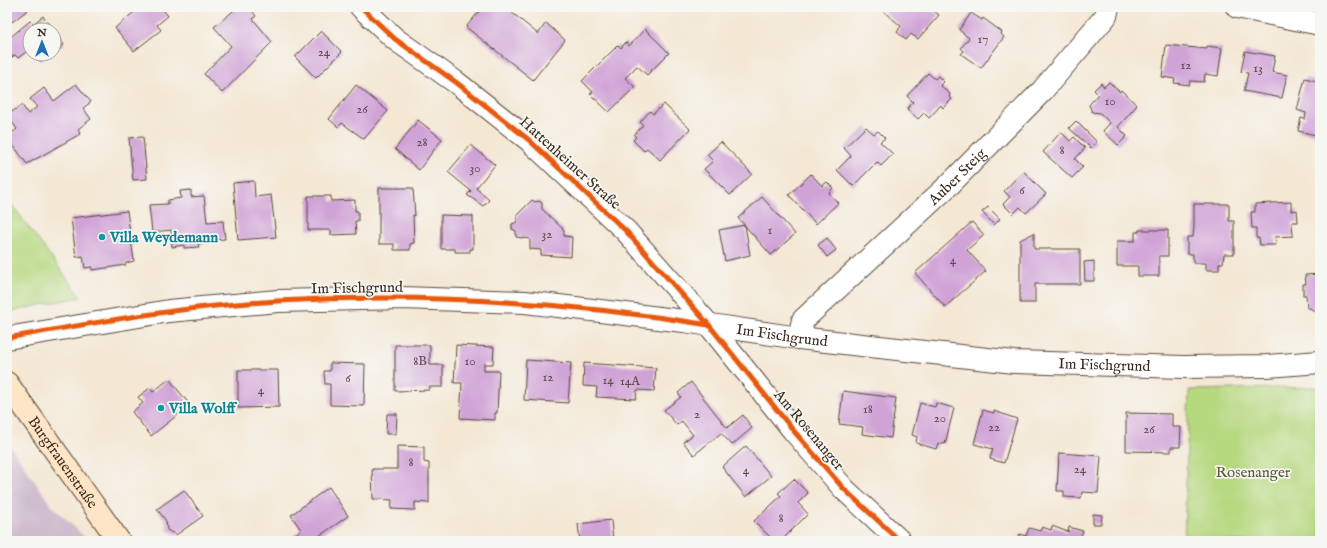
<svg xmlns="http://www.w3.org/2000/svg" width="1327" height="548" viewBox="0 0 1327 548" font-family="'IM FELL English',serif">
  <rect width="100%" height="100%" fill="#f6f6f2"/>
  <filter id="ink" filterUnits="userSpaceOnUse"><feTurbulence type="fractalNoise" baseFrequency=".025" numOctaves="2"/><feDisplacementMap in="SourceGraphic" scale="8" xChannelSelector="R" yChannelSelector="G"/><feConvolveMatrix kernelMatrix="1 2 1 2 8 2 1 2 1" color-interpolation-filters="sRGB"/></filter>
  <filter id="wash" filterUnits="userSpaceOnUse"><feTurbulence type="fractalNoise" baseFrequency=".012" numOctaves="4" result="noise"/><feDisplacementMap in="SourceGraphic" scale="16" xChannelSelector="R" yChannelSelector="G"/><feGaussianBlur stdDeviation="0.9" result="paint"/><feColorMatrix in="noise" values="0 0 0 0 0 0 0 0 0 0 0 0 0 0 0 0 0 1.4 0 .05"/><feComposite in="paint" operator="in"/></filter>
  <g filter="url(#wash)">
    <rect width="100%" height="100%" fill="#f4e8d5"/>
    <!-- industrial -->
    <path fill="#cfbdcf" d="M7 441 51 505 89 541H7Z"/>
    <!-- green -->
    <path fill="#b6d87f" stroke="#78814e" d="M7 198 81 297 7 312Z
      M1320 387V541H1184L1189 390Z"/>
    <g id="blocks">
      <!-- building -->
      <path fill="#d0a3d7" d="M12 7H28L29 9 12 22 7 15V11Z
        M140 7 145 9 147 7H161L168 16 157 25 161 30 134 51 115 28Z
        M238 7H249L256 16 253 19 272 42 222 93 204 74 231 46 214 27Z
        M483 7H505L538 34 546 23 565 40 533 80 466 27Z
        M887 7H929L939 15 918 39 911 34 906 40 897 32 901 26 883 11Z
        M971 13 982 20 983 18 1002 32 1001 34 1004 37 981 68 961 54 964 51 961 48 969 38 959 30Z
        M43 16 53 30H30V49L18 58 15 55 7 60V40L30 21 33 24Z
        M645 29 669 53 647 75 637 66 625 78 635 87 609 112 590 94 593 92 582 81 618 45 621 48 626 42 629 46Z
        M54 31 64 45 54 52Z
        M321 31 342 52 316 78 295 57Z
        M1166 45 1207 49V46L1222 48 1218 76 1205 74 1204 82 1190 81 1189 85 1174 83 1175 79 1162 77Z
        M1245 51 1275 56 1272 72 1287 75 1282 98 1244 91 1248 73 1241 72Z
        M35 54H51L40 61Z
        M928 73 935 79 938 76 944 82 940 85 950 94 949 96 952 99 943 108 941 105 929 118 924 113 918 119 907 109 913 102 907 96Z
        M1305 78 1320 82V118L1316 135 1298 131 1301 118 1305 119 1306 113 1297 110Z
        M1109 82 1120 92 1121 90 1137 105 1118 127 1127 136 1118 145 1103 131 1110 123 1100 113 1092 112 1089 105 1098 94 1094 90 1101 83 1104 87Z
        M76 84 91 102 83 108 91 119 78 129 80 134 27 164 7 137 17 129 7 115 22 105 28 114 37 107 30 99 44 88 54 101Z
        M356 85 388 111 364 139 342 123 338 127 329 119Z
        M664 104 690 129 660 160 647 148 644 151 633 140 636 137 634 135 643 125 640 122 650 111 653 114Z
        M418 120 442 139 419 170 395 149Z
        M1076 121 1097 142 1091 148 1069 128Z
        M866 127 874 134 878 131 885 138 880 142 893 154 881 166 877 162 853 186 837 170 851 156 844 148Z
        M1061 132 1070 141 1074 137 1085 148 1075 159 1083 167 1072 178 1043 152Z
        M143 137 147 179 133 180 129 138Z
        M721 142 752 174 730 195 704 169 713 161 707 155Z
        M471 145 495 165 476 188 489 200 483 206 467 195 471 191 448 172Z
        M1023 171 1046 194 1026 213 1020 207 1013 214 1003 204 1010 197 1004 191Z
        M811 174 822 186 827 182 833 188 829 193 838 203 816 224 789 195Z
        M254 181 255 197 271 195 276 237 238 240 233 183Z
        M379 188H413L415 216 413 215 414 243 410 244V250H394V244H379Z
        M191 190V197L204 196 207 222 223 221 225 239 209 240V242L198 244 199 247 184 248V245L172 247 171 230 152 232 149 205 168 204V200L181 198 180 191Z
        M308 196H331V201L355 200V211H358V221H355L356 234 331 235V230H308Z
        M762 197 795 234 771 255 738 218Z
        M532 200 535 202 539 201 542 203V209L564 230V236L572 237 571 257 541 255V250L530 249V239L516 237V231L512 229V224L517 222V215Z
        M1291 202V211L1297 210 1298 222H1292L1293 236 1275 237 1276 245H1260L1259 238H1256V228H1252L1251 212H1255V204Z
        M1194 204H1229V221H1234V254H1224L1223 263H1219V270H1206V263H1193V254H1187V237H1193L1194 228Z
        M988 207 1000 219 994 225 982 212Z
        M127 211 134 261 126 263V265L92 270V267L85 268 83 256 76 257 71 218Z
        M441 215 473 216V249H470V252H455V249H441Z
        M972 222 984 235 967 250 986 271 945 307 915 273Z
        M745 225 750 255 725 261 719 230Z
        M1139 230H1168V256H1159V276H1138V266H1117V241H1135V232H1139Z
        M1034 233V249H1080V284H1035V303H1020V240Z
        M827 238 836 250 827 257 818 245Z
        M1094 261V281H1085L1084 262Z
        M1320 274V311H1314L1310 308H1307L1306 295H1303V284H1306L1305 275Z
        M395 345H430V365H443V387H429V390L395 391Z
        M456 345 494 347 493 364H484V371H499L497 413H495V420L460 418 462 383H454Z
        M526 360 571 363 568 403 524 400Z
        M330 363 365 364 364 406 330 405V384H325L324 371H330Z
        M584 363 656 368 654 391 637 390 636 399 596 397 597 387 583 386Z
        M238 370H278L279 407 238 408Z
        M169 379 190 405 151 436 132 412 143 403 138 397 150 388 153 392Z
        M691 382 727 428 743 415 752 428 732 445 721 433 694 455 683 442 693 435 682 421 677 425 664 410 681 397 678 393Z
        M843 391 896 398 891 438 862 434 863 427 839 424Z
        M920 403 935 407 936 403 954 408 945 444 938 443 936 449 916 443 917 437 912 435Z
        M983 410 994 413V411L1017 419 1004 463 990 459 993 449 974 444Z
        M1126 413 1172 414V427H1181L1180 447H1171V452L1126 451Z
        M387 414H397L396 434H386Z
        M397 446 424 447V462L429 463V503L415 502V510L391 509 392 500 373 499 372 469H397Z
        M746 446 771 476 746 497 722 467Z
        M1059 453 1101 456 1098 493 1082 492 1081 498 1064 497V491H1057Z
        M794 479 808 493 798 503 808 514 781 541H774L754 521 781 496 778 493Z
        M329 487 348 516 312 541H296L293 536 301 530 291 515Z
        M184 490 203 516 176 535 167 530 166 521 157 509Z
        M1093 514 1102 515 1101 524H1093Z
        M611 520 613 541H580L578 524Z
        M1052 526 1068 532 1069 527 1083 531 1079 541H1018L1020 534 1026 536 1029 528 1040 531 1042 527 1051 530Z"/>
    </g>
  </g>
  <g filter="url(#ink)">
    <use href="#blocks" fill-opacity="0" stroke="#574639" stroke-width="1"/>
    <g fill="none" stroke-linecap="round" stroke-linejoin="round">
      <defs>
        <g id="street">
          <path d="M361 7 395 39 457 83 529 140 626 231 709 325 793 430 844 489 900 541"/>
          <path d="M1237 7 1320 24"/>
          <path id="s1" d="M7 338 169 311 278 301 402 298 525 302 684 321 799 338 1014 362 1184 367 1267 366 1320 362"/>
          <path id="s2" d="M799 338 803 320 950 184 1042 91 1106 16 1108 7"/>
        </g>
        <g id="secondary">
          <path id="s3" d="M7 383 119 541"/>
        </g>
      </defs>
      <!-- street casing -->
      <use href="#street" stroke="#574639" stroke-width="24"/>
      <!-- secondary casing -->
      <use href="#secondary" stroke="#574639" stroke-width="24"/>
      <!-- street -->
      <use href="#street" stroke="#fff" stroke-width="22"/>
      <!-- secondary -->
      <use href="#secondary" stroke="#fde5c5" stroke-width="22"/>
      <defs>
        <path id="cycleway" d="M361 7 395 39 457 83 529 140 626 231 709 325 793 430 844 489 900 541
          M7 338C97 322 187 306 278 301 422 293 567 302 709 325"/>
      </defs>
      <!-- cycleway casing -->
      <use href="#cycleway" stroke="#f6f6f2" stroke-width="8"/>
      <!-- cycleway -->
      <use href="#cycleway" stroke="#e8590c" stroke-width="5"/>
    </g>
  </g>
  <!-- markers -->
  <g fill="#0f9aa8" stroke="#f6f6f2" stroke-width="1.5">
    <circle cx="102" cy="237" r="4"/>
    <circle cx="161" cy="408" r="4"/>
  </g>
  <g text-anchor="middle" dominant-baseline="central" stroke-width="3.5" stroke-linejoin="round" paint-order="stroke">
    <!-- number labels -->
    <g font-size="13" fill="#60484c">
      <text x="983" y="39">17</text>
      <text x="324" y="52">24</text>
      <text x="1186" y="65">12</text>
      <text x="1258" y="68">13</text>
      <text x="1110" y="101">10</text>
      <text x="362" y="109">26</text>
      <text x="422" y="142">28</text>
      <text x="1062" y="150">8</text>
      <text x="475" y="168">30</text>
      <text x="1022" y="190">6</text>
      <text x="770" y="230">1</text>
      <text x="547" y="234">32</text>
      <text x="953" y="260">4</text>
      <text x="420" y="361">8B</text>
      <text x="470" y="361">10</text>
      <text x="548" y="377">12</text>
      <text x="348" y="378">6</text>
      <text x="608" y="380">14</text>
      <text x="630" y="381">14A</text>
      <text x="261" y="390">4</text>
      <text x="868" y="409">18</text>
      <text x="697" y="414">2</text>
      <text x="940" y="418">20</text>
      <text x="994" y="427">22</text>
      <text x="1149" y="429">26</text>
      <text x="411" y="462">8</text>
      <text x="1080" y="469">24</text>
      <text x="746" y="470">4</text>
      <text x="781" y="518">8</text>
    </g>
    <!-- street labels -->
    <g font-size="15" fill="#3b2a1e" stroke="#f6f6f2">
      <text transform="translate(570 163) rotate(42)">Hattenheimer Straße</text>
      <text stroke="none"><textPath href="#s2" startOffset="229">Auber Steig</textPath></text>
      <text transform="translate(357 288) rotate(-1)">Im Fischgrund</text>
      <text stroke="none"><textPath href="#s1" startOffset="780">Im Fischgrund</textPath></text>
      <text stroke="none"><textPath href="#s1" startOffset="1104">Im Fischgrund</textPath></text>
      <text transform="translate(809 430) rotate(50)">Am Rosenanger</text>
      <text stroke="none"><textPath href="#s3" startOffset="97">Burgfrauenstraße</textPath></text>
    </g>
    <!-- culture labels -->
    <g font-size="15" font-weight="bold" fill="#0d838f" stroke="#f6f6f2" text-anchor="start">
      <text x="110" y="237">Villa Weydemann</text>
      <text x="169" y="408">Villa Wolff</text>
    </g>
    <!-- park labels -->
    <g font-size="15" fill="#5a5636" stroke="#f6f6f2">
      <text x="1253" y="472">Rosenanger</text>
    </g>
  </g>
  <!-- margin -->
  <rect width="1327" height="548" fill="none" stroke="#f6f6f2" stroke-width="24"/>
  <!-- north arrow -->
  <g transform="translate(42 42)"><circle r="19" fill="#f6f6f2" stroke="#aba49d"/>
  <path d="M0-3L7 15L0 10L-7 15Z" fill="#1f6fb2"/>
  <text y="-6" font-size="11" font-weight="bold" text-anchor="middle" fill="#3b2a1e">N</text>
  </g>
</svg>
